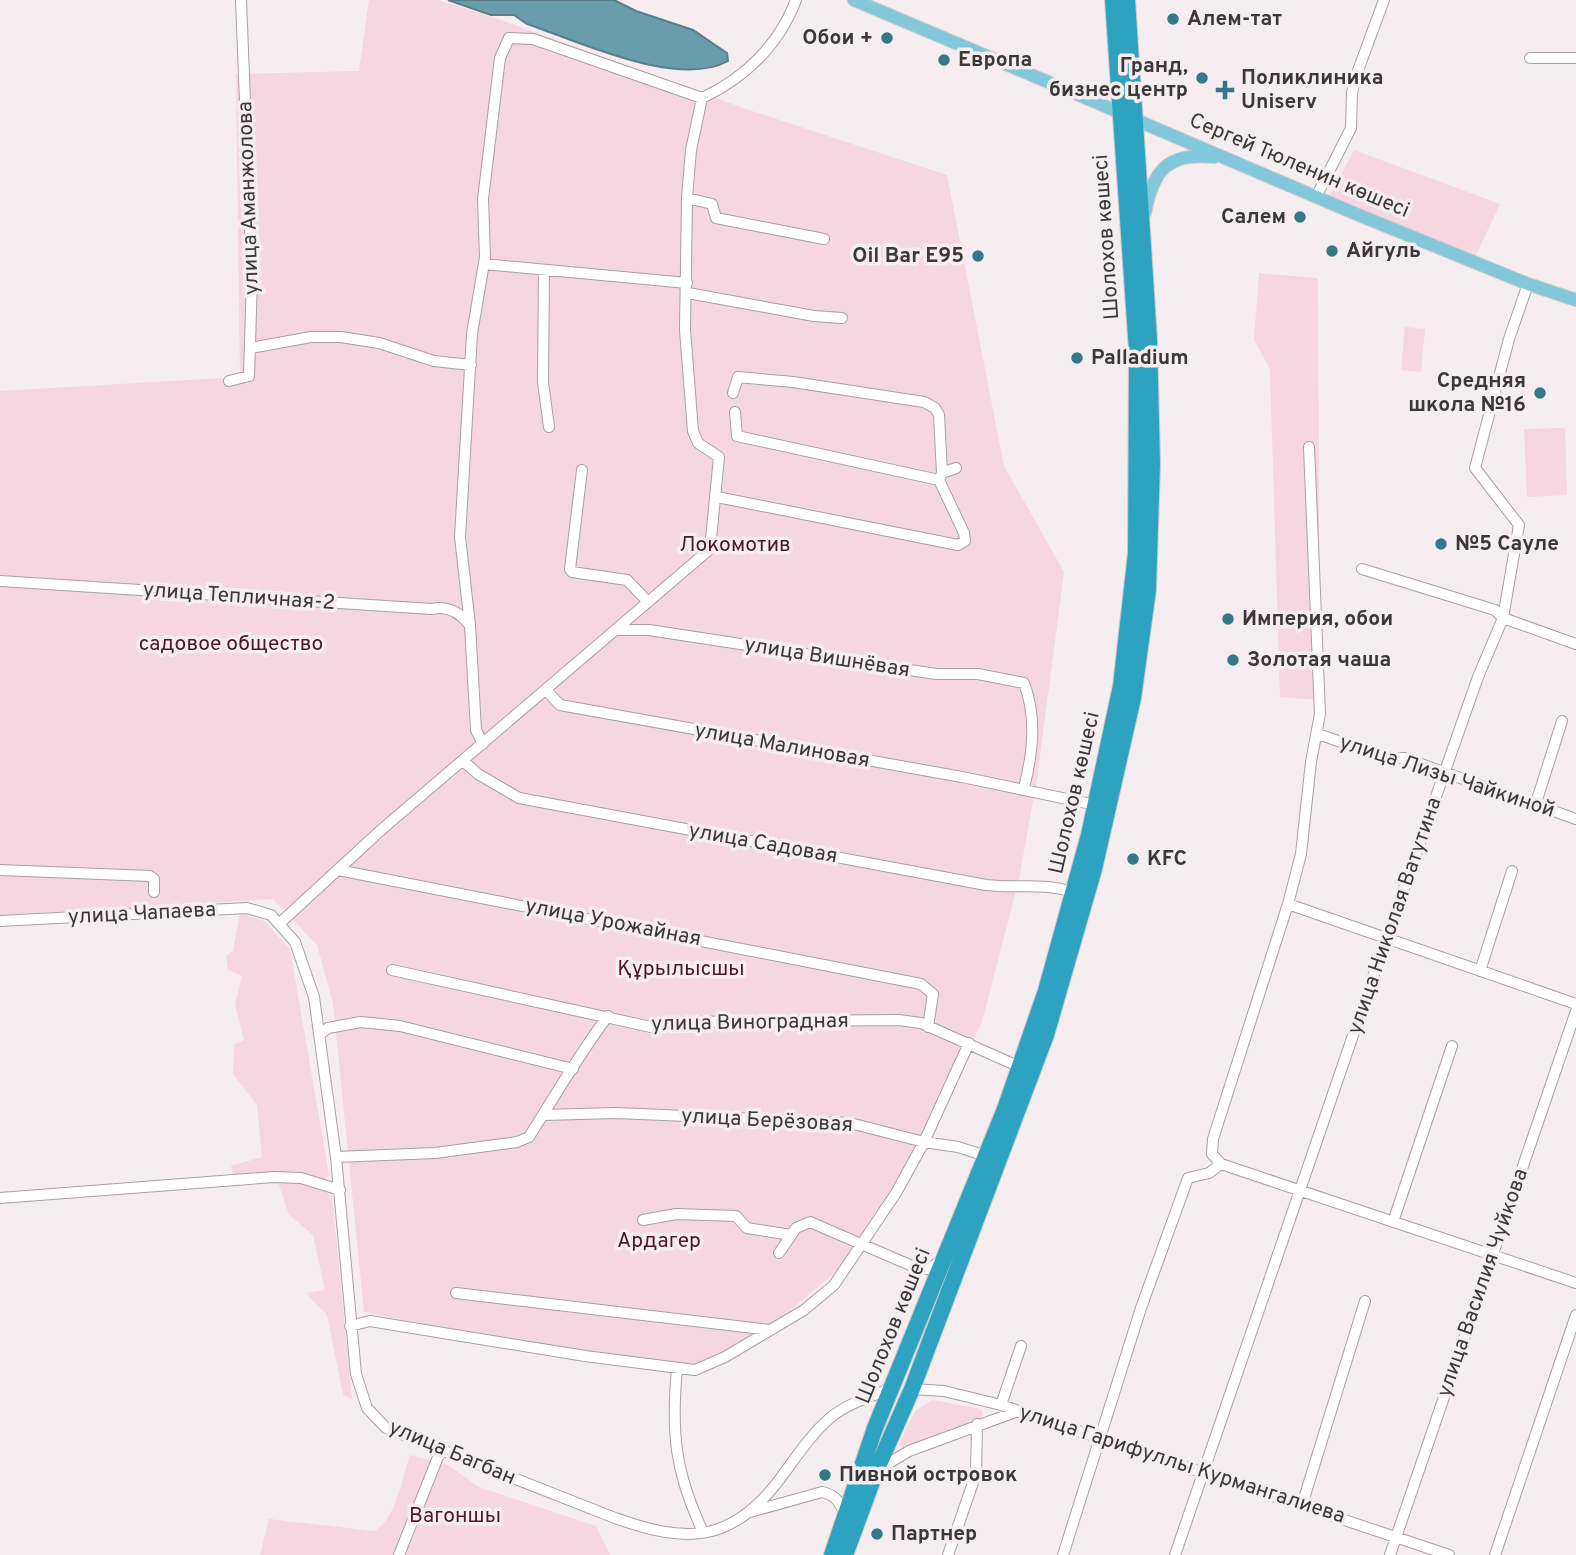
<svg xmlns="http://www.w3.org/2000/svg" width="1576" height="1555" viewBox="0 0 1576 1555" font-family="Overpass,sans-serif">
  <rect width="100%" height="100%" fill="#f5edef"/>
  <!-- green -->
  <path fill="#f6d6e0" d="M369 0H438L493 17 743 108 947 175 1004 466 1064 572 1037 779 1019 879 982 1022 930 1127 848 1262 767 1329 677 1375 364 1312 333 1003 317 945 273 899 0 915V391L240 377 236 74 359 71Z
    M1354 150 1500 204 1475 257 1330 195Z
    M1259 273 1318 278 1320 700 1280 697 1270 369 1254 340Z
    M1405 327 1425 329 1421 372 1401 370Z
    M1565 428 1567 495 1527 497 1524 429Z
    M240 913 264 921 290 949 329 1175 315 1187 332 1195 352 1399 343 1395 327 1315 306 1293 325 1290 313 1235 289 1215 275 1173 234 1178 231 1166 262 1157 257 1105 233 1074 234 1045 244 1040 235 1005 242 976 228 970 226 956 233 951Z
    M932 1400 981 1409 983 1414 980 1419 902 1447 899 1444 915 1411Z
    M410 1455 448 1465 479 1487 596 1526 610 1555H260L269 1519 374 1531C396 1520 402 1478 410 1455Z"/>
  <!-- water -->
  <path fill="#699cac" stroke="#5b7e89" stroke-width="2" d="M448 0H614L636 11 693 30 727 53 728 61C678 89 578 41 527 24L514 15H491Z"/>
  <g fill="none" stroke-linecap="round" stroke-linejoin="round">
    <defs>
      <path id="minor" d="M1530 58H1576
        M1316 197 1351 128 1352 93 1356 76 1384 0
        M687 198 712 204 716 218 824 239
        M484 264 687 283
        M544 270 543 382 549 427
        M688 293 814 316 842 318
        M251 348 311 337H341L379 343 434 361 471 365
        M229 381 249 376 252 278 241 0
        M733 393 738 377 793 382 924 402 935 408 939 415 942 473
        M735 412 737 436 939 480
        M582 470 570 569 572 572 627 580 648 602
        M717 497 958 545 965 541 964 533 939 480 942 473 956 468
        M1362 569 1495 610 1503 618 1576 644
        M0 581 432 609C447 605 460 613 469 624
        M616 630H649L936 674H978L1024 683C1037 718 1033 752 1024 788
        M546 690 560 705 962 777 1096 805
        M1318 734 1389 759 1404 758 1576 819
        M483 744 476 730 470 625 460 537 472 334 485 257 483 199 500 58 509 38 533 39 702 98C745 78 779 45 796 0
        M463 761 478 774 519 798 986 885C1020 889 1039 882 1074 892
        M1535 806 1562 721
        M0 870 150 876 154 879V892
        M338 870 921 984 933 994 928 1027
        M1288 904 1576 1004
        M0 921 247 908 271 915 295 942 314 997 336 1157 356 1374 367 1408 386 1428 615 1518C682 1542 728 1545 776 1484 793 1462 809 1436 830 1418 848 1403 872 1396 893 1388
        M280 923 381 830 710 549 719 457 698 443 693 431 685 330 687 198 691 150 702 98
        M392 970 651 1027 669 1022 899 1020 921 1023 1020 1067
        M1480 971 1512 871
        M320 1034 328 1028 361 1022 400 1026 573 1069
        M543 1115 616 1113 850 1123 924 1142 958 1147 986 1156
        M336 1157 435 1153 517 1142 529 1137C555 1096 579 1054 608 1016
        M1221 1164 1212 1154 1213 1139 1288 904 1301 854 1311 762 1320 714 1309 447
        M1221 1164 1576 1283
        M0 1198 274 1177 301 1178 340 1190
        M643 1220 676 1214 736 1216 747 1228 791 1235
        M1393 1222 1452 1046
        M779 1253 796 1228 810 1222 917 1268 928 1269 944 1259
        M456 1293 770 1330
        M350 1326 370 1321 388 1324 585 1356 695 1370 725 1357 804 1310 834 1285 896 1193 924 1142 969 1043
        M677 1368C671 1433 675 1472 703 1532
        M912 1389 944 1391 1001 1405 1449 1555
        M1001 1405 1021 1346
        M879 1469 909 1451 1018 1411
        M1302 1505 1365 1301
        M750 1512 822 1492C836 1495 839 1502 845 1514
        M399 1555 440 1452
        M948 1555 976 1474 977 1424
        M1063 1555 1141 1308 1188 1178 1209 1173 1221 1164
        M1175 1555 1386 939 1478 677 1503 618 1519 525 1475 468 1509 339 1528 284
        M1390 1555 1576 1011
        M1495 1555 1576 1315"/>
      <path id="major" d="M854 0 1119 112
        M1136 120 1361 216 1528 284 1576 300
        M1145 213C1153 170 1168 152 1214 157"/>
      <path id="highway" d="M832 1555 875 1428 1005 1109 1046 991 1089 835 1121 686 1136 553 1137 351 1113 0
        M845 1555 876 1471 912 1389 1046 1035 1094 869 1133 698 1148 590 1152 464 1149 339 1127 0"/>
    </defs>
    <!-- minor casing -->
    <use href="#minor" stroke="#a8a0a2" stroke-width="12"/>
    <!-- major casing -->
    <use href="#major" stroke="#cccbcb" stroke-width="14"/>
    <!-- highway casing -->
    <use href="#highway" stroke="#cccbcb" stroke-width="18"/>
    <!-- minor -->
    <use href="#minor" stroke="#fff" stroke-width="10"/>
    <!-- major -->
    <use href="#major" stroke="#82c8da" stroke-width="12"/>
    <!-- highway -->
    <use href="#highway" stroke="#2ea3c1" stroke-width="16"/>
  </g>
  <!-- markers -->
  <g fill="#36778a" stroke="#f5edef" stroke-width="2.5">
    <circle cx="1173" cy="19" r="7"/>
    <circle cx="887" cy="38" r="7"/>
    <circle cx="944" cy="60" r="7"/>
    <circle cx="1202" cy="78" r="7"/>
    <path d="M1221.5 79.5h7v7h7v7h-7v7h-7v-7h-7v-7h7z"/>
    <circle cx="1300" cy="217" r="7"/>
    <circle cx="1332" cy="251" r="7"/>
    <circle cx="978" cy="256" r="7"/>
    <circle cx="1077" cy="358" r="7"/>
    <circle cx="1540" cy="393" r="7"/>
    <circle cx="1441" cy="544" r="7"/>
    <circle cx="1228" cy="619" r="7"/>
    <circle cx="1233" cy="660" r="7"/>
    <circle cx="1133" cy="859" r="7"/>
    <circle cx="825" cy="1475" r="7"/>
    <circle cx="877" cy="1534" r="7"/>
  </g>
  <g text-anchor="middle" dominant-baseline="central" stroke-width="7" stroke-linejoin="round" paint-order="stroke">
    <!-- poi labels -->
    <g font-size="21" font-weight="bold" fill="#3b3838" stroke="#f5edef" text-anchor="start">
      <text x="1187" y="19">Алем-тат</text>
      <text x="873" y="38" text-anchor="end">Обои +</text>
      <text x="958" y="60">Европа</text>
      <text x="1188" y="66" text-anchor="end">Гранд,<tspan x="1188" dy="24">бизнес центр</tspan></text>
      <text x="1241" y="78">Поликлиника<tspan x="1241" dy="24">Uniserv</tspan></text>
      <text x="1286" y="217" text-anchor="end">Салем</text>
      <text x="1346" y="251">Айгуль</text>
      <text x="964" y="256" text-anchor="end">Oil Bar E95</text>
      <text x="1091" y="358">Palladium</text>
      <text x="1526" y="381" text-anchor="end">Средняя<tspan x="1526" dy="24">школа №16</tspan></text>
      <text x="1455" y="544">№5 Сауле</text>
      <text x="1242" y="619">Империя, обои</text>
      <text x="1247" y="660">Золотая чаша</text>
      <text x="1147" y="859">KFC</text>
      <text x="839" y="1475">Пивной островок</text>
      <text x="891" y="1534">Партнер</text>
    </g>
    <!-- street labels -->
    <g font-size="21" fill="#3b3838" stroke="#f5edef">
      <text transform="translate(1299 166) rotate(23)">Сергей Тюленин көшесі</text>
      <text transform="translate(249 198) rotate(-92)">улица Аманжолова</text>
      <text transform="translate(1107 237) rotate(-94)">Шолохов көшесі</text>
      <text transform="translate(239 597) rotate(4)">улица Тепличная-2</text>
      <text transform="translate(827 658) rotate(9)">улица Вишнёвая</text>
      <text transform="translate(782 746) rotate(10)">улица Малиновая</text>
      <text transform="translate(1447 777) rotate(18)">улица Лизы Чайкиной</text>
      <text transform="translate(1075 793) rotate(-77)">Шолохов көшесі</text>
      <text transform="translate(763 844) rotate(10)">улица Садовая</text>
      <text transform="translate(142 914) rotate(-3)">улица Чапаева</text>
      <text transform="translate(1395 916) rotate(-71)">улица Николая Ватутина</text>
      <text transform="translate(613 923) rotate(11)">улица Урожайная</text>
      <text transform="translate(750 1023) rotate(-1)">улица Виноградная</text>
      <text transform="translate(767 1121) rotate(3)">улица Берёзовая</text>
      <text transform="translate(1483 1283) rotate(-71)">улица Василия Чуйкова</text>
      <text transform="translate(894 1326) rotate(-68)">Шолохов көшесі</text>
      <text transform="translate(452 1453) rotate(23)">улица Багбан</text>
      <text transform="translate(1182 1465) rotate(18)">улица Гарифуллы Курмангалиева</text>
    </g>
    <!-- park labels -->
    <g font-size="21" fill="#4e152d" stroke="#f5edef">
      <text x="735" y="545">Локомотив</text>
      <text x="231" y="644">садовое общество</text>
      <text x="681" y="969">Құрылысшы</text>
      <text x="659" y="1241">Ардагер</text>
      <text x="455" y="1516">Вагоншы</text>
    </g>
  </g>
</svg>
